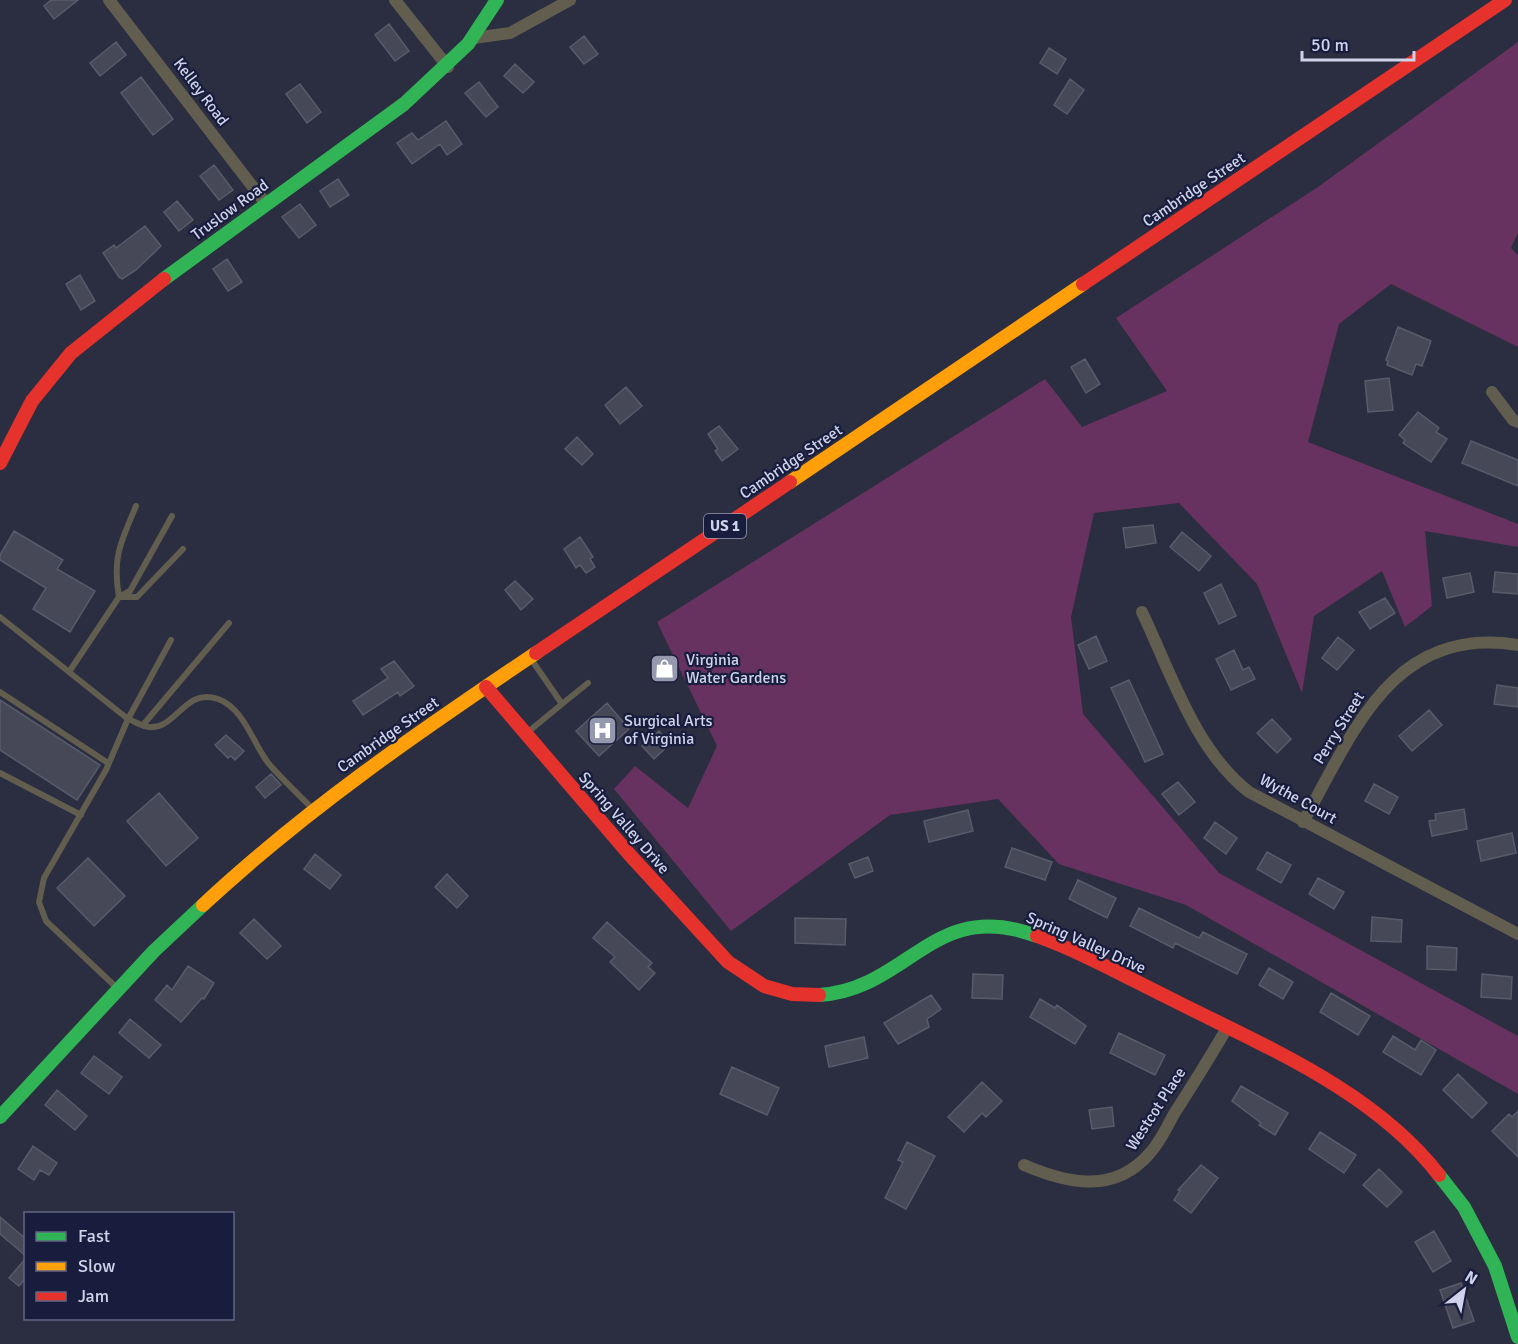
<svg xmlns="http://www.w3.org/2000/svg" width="1518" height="1344" viewBox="0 0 1518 1344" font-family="Signika,sans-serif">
  <rect width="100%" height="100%" fill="#2b2d40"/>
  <!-- green -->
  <path fill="#67325f" d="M1518 42V233L1511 248 1518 255V347L1391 284 1339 324 1308 442 1518 524V547L1425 531 1432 606 1405 627 1382 571 1314 616 1302 693 1257 584 1179 503 1094 513 1071 617 1083 714 1219 873 1518 1036V1094L1186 905 1059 864 998 799 890 815 731 931 614 789 635 766 688 808 717 746 657 622 1045 379 1082 427 1167 391 1116 318 1318 187Z"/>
  <!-- building -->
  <path fill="#464858" stroke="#585b6a" stroke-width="1.5" d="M51 0H78L54 19 44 6Z
    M389 24 409 51 395 61 375 35Z
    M584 36 598 54 584 64 570 47Z
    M116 42 126 55 100 76 90 63Z
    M1049 48 1066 59 1057 74 1040 63Z
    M515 64 534 82 523 93 504 76Z
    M141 77 173 119 153 135 121 93Z
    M1070 79 1084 90 1067 114 1054 105Z
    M479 82 498 107 486 117 465 93Z
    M300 84 321 112 307 123 286 94Z
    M446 121 462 144 447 155 440 144 412 164 397 143 412 133 418 140Z
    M214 165 233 190 219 200 200 176Z
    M338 179 349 195 330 207 320 191Z
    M177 201 193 220 179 231 164 212Z
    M300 204 316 225 299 238 282 217Z
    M145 226 161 246 136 270 122 279 119 277 103 253 114 245 116 248Z
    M227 259 242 282 228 291 213 269Z
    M80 275 95 301 81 310 66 284Z
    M1398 327 1431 341 1422 366 1416 364 1412 375 1387 365 1388 361 1386 360Z
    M1085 359 1100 384 1086 393 1071 367Z
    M1389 378 1393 410 1368 412 1365 381Z
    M626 387 642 406 620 424 605 405Z
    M1418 412 1439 428 1436 432 1447 439 1431 462 1403 443 1405 440 1399 435Z
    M719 426 738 449 722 461 715 451 718 449 708 434Z
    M577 437 593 454 582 465 565 449Z
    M1471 441 1518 460V486L1462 463Z
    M1153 525 1156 543 1126 548 1123 528Z
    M14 531 63 560 57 569 95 591 70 632 33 609 46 588 0 560V555Z
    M1182 532 1211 556 1199 571 1170 547Z
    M580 537 593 557 590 559 595 567 586 573 580 565 576 568 564 549Z
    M1495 572 1518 574V594L1493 592Z
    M1470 573 1474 592 1447 598 1443 578Z
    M515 581 533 599 521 610 505 590Z
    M1221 584 1236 616 1219 624 1204 593Z
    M1385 598 1395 613 1370 629 1359 612Z
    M1096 636 1107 661 1089 669 1078 645Z
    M1338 637 1354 650 1337 670 1322 658Z
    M1234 650 1243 670 1249 667 1255 679 1231 690 1216 659Z
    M394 661 414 686 400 696 398 692 363 715 353 701 388 678 381 669Z
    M1129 680 1163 754 1145 762 1111 688Z
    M1497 685 1518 688V707L1494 704Z
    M0 700 100 765 77 800 0 750Z
    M607 703 629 729 599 756 576 731Z
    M1429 710 1442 725 1412 751 1399 736Z
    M1272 719 1291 739 1277 753 1257 733Z
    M659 731 670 744 654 759 642 746Z
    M226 735 244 751 235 760 231 756 228 758 215 745Z
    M271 774 281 785 265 798 256 787Z
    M1178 782 1195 802 1179 815 1162 794Z
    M1374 784 1398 797 1389 814 1365 801Z
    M159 793 198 838 166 866 127 821Z
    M1464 809 1467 829 1432 836 1429 821 1436 820 1435 814Z
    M968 810 973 831 929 842 924 821Z
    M1215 822 1237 838 1226 854 1204 838Z
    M1512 833 1516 853 1481 861 1477 841Z
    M1012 848 1052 862 1045 880 1005 867Z
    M1267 852 1291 865 1281 883 1257 869Z
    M315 854 341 875 330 889 304 869Z
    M868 857 873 871 855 878 849 864Z
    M88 858 125 896 94 926 57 888Z
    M447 874 468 896 457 908 435 887Z
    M1318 878 1344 892 1334 909 1309 894Z
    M1078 880 1116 898 1107 918 1069 899Z
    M1139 908 1199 938 1203 932 1247 954 1237 974 1175 943 1173 948 1130 926Z
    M1372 917 1402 920 1401 942 1371 941Z
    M795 918 846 919 845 945 795 943Z
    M254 919 281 946 267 959 240 933Z
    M607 922 652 963 648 967 655 973 639 990 610 962 615 957 593 938Z
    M1427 946 1457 948 1456 970 1427 969Z
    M188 966 214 983 204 999 202 998 181 1022 155 1000 167 985 172 990Z
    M1269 968 1293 982 1283 999 1259 985Z
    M973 974 1003 975 1002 999 972 998Z
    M1482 974 1512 977 1511 999 1481 997Z
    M1331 993 1370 1016 1358 1035 1320 1012Z
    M931 995 941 1009 927 1019 929 1027 898 1044 884 1023Z
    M1040 999 1055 1008 1057 1005 1086 1026 1075 1044 1030 1017Z
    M130 1019 161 1045 149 1058 119 1033Z
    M1119 1033 1165 1055 1155 1075 1110 1053Z
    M1393 1036 1415 1050 1421 1040 1436 1050 1421 1075 1383 1052Z
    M864 1037 868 1058 829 1067 825 1046Z
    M94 1056 122 1077 109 1094 81 1073Z
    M732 1067 779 1088 767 1115 720 1094Z
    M1458 1074 1487 1103 1472 1118 1443 1090Z
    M982 1082 1002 1101 986 1117 982 1113 964 1132 948 1117Z
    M1241 1086 1288 1113 1275 1135 1259 1125 1261 1123 1232 1101Z
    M57 1090 87 1116 75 1130 45 1105Z
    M1112 1107 1114 1126 1092 1129 1089 1110Z
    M1518 1111V1157L1492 1131 1509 1114 1512 1117Z
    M1320 1132 1356 1155 1344 1173 1309 1149Z
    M907 1142 935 1156 906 1209 885 1198 903 1162 898 1160Z
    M33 1146 57 1163 49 1175 40 1170 34 1180 18 1169Z
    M1201 1165 1218 1178 1191 1213 1174 1200 1180 1191 1178 1190Z
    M1379 1169 1402 1192 1387 1207 1363 1185Z
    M0 1217 26 1239V1256L0 1234Z
    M1434 1231 1451 1261 1433 1272 1415 1242Z
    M26 1258V1278L19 1286 9 1278Z
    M1461 1283 1474 1321 1453 1328 1440 1290Z"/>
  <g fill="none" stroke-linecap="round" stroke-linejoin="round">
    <!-- lane -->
    <path stroke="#615d4f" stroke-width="6" d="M136 506C121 542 112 557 119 597H137L183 549
      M0 617 128 719 106 770 44 878 39 902 46 921 117 988
      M171 640 128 719C134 721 143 727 149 727 176 730 185 687 218 699 244 708 253 744 269 764 282 779 297 793 311 807
      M531 659 562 704 588 683
      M69 672 119 597 130 591 172 516
      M0 692 108 763
      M143 725 229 623
      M528 732 562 704
      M0 773 81 815"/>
    <!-- street -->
    <path stroke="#615d4f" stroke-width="12" d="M109 0 266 204
      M395 0 448 67
      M474 38 510 33 570 0
      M1492 392 1513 420 1518 422
      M1142 612C1171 673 1195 750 1249 792L1518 934
      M1303 822C1354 731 1393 625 1518 645
      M1024 1165C1068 1184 1115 1194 1150 1153 1160 1142 1167 1127 1174 1114 1192 1086 1210 1057 1227 1028"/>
    <!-- fast -->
    <path stroke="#30b455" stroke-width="14" d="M164 279 404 104 468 44 497 0
      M819 995C910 989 932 897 1037 936
      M0 1117 154 951 203 905
      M1439 1175 1464 1207 1495 1266 1518 1337"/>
    <!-- slow -->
    <path stroke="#ff9f0a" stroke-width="14" d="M790 482 1083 284
      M203 905C306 809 420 731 536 653"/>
    <!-- jam -->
    <path stroke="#e5322d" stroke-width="14" d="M1083 284 1505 0
      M0 463 32 401 71 353 164 279
      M536 653 790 482
      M486 687 629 854 728 962 764 986 792 994 819 995
      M1037 936C1084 953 1128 978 1173 1000 1266 1047 1374 1091 1439 1175"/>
  </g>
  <!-- icons -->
  <defs>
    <symbol id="shop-square" viewBox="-11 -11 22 22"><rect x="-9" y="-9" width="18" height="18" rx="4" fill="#9599ae" stroke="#191d3d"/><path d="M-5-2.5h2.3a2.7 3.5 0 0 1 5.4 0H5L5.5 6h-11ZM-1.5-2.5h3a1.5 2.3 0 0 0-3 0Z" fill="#fff"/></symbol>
    <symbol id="hospital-square" viewBox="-11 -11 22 22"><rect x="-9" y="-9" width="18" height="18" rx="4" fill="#9599ae" stroke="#191d3d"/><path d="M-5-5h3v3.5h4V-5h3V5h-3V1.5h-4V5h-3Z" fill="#fff"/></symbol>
  </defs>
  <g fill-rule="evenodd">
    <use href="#shop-square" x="648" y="652" width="33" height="33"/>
    <use href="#hospital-square" x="586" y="714" width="33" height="33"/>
  </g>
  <g text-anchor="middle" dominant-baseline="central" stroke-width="4.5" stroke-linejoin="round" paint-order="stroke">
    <!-- shield labels -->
    <rect fill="#191d3d" stroke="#989cb5" stroke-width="1.5" x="704" y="514" width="42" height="24" rx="4.5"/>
    <g font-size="15" font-weight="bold" fill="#ced3e9">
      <text x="725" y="526">US 1</text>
    </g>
    <!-- street labels -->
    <g font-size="16" fill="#ced3e9" stroke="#191d3d">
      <text transform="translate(201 92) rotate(53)">Kelley Road</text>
      <text transform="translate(1194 190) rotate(-34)">Cambridge Street</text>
      <text transform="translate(230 210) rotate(-36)">Truslow Road</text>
      <text transform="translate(791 462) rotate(-34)">Cambridge Street</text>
      <text transform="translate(1339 728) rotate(-58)">Perry Street</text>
      <text transform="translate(388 735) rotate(-35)">Cambridge Street</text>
      <text transform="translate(1298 799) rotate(29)">Wythe Court</text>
      <text transform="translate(624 823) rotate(49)">Spring Valley Drive</text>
      <text transform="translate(1086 943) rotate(24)">Spring Valley Drive</text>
      <text transform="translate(1156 1109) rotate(-57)">Westcot Place</text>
    </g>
    <!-- poi labels -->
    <g font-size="16" fill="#ced3e9" stroke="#191d3d" text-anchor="start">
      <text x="686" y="660">Virginia<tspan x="686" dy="18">Water Gardens</tspan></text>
      <text x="624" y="721">Surgical Arts<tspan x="624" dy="18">of Virginia</tspan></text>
    </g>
  </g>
  <!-- legend -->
  <rect x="24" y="1212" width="210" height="108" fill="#191d3d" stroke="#616682" stroke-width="1.5"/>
  <rect x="36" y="1232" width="30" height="9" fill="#30b455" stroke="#616682" stroke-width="1.5"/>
  <text x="78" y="1242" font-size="18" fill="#ced3e9">Fast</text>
  <rect x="36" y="1262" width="30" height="9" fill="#ff9f0a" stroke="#616682" stroke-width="1.5"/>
  <text x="78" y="1272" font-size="18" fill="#ced3e9">Slow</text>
  <rect x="36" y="1292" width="30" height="9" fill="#e5322d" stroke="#616682" stroke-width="1.5"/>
  <text x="78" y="1302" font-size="18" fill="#ced3e9">Jam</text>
  <!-- north arrow -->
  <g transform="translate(1464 1290) rotate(31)" stroke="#191d3d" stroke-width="4.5" paint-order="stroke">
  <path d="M0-4.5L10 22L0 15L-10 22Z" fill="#ced3e9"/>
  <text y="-9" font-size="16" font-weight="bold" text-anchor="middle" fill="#ced3e9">N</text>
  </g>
  <!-- scale -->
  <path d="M1302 51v9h112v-9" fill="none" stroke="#ced3e9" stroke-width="3"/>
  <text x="1311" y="51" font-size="18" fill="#ced3e9" stroke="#191d3d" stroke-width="4.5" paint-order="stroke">50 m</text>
</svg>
